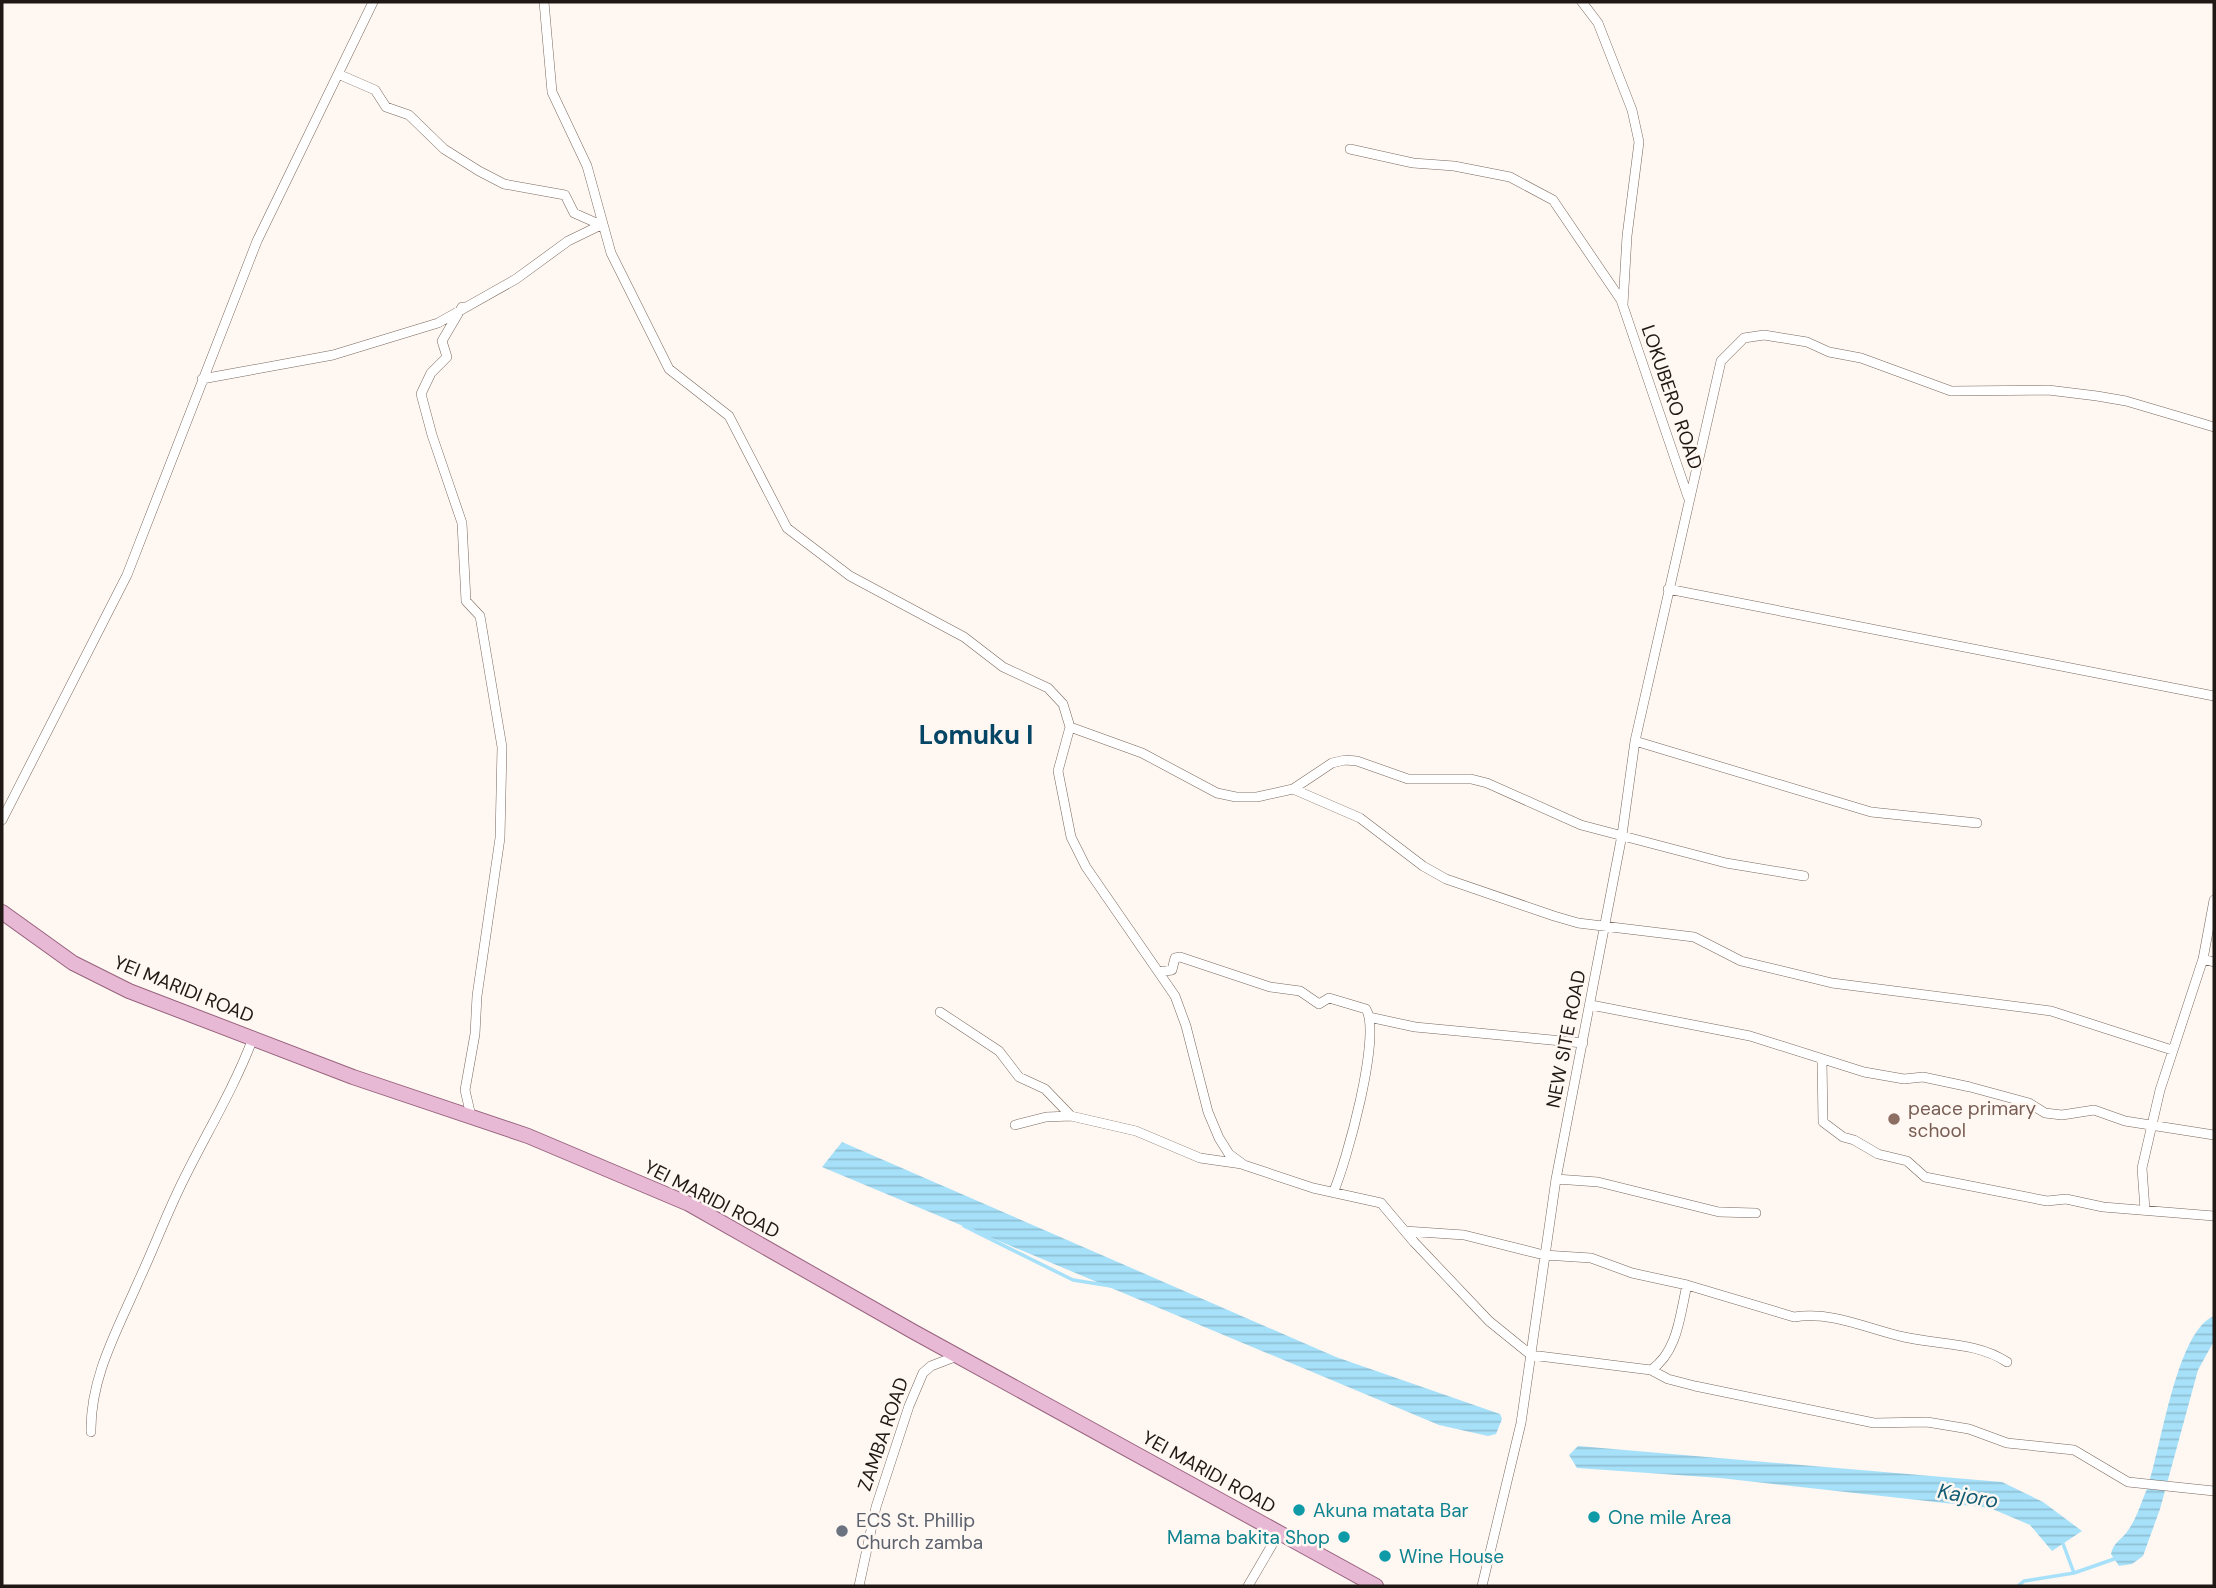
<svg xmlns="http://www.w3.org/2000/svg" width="2216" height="1588" viewBox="0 0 2216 1588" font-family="'DM Sans',sans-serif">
  <defs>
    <pattern id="water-rules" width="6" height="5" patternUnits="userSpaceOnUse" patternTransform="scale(1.75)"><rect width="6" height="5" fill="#a7e1f9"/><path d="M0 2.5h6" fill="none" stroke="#8fc0d5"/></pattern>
  </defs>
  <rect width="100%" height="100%" fill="#fff7f2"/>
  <!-- water -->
  <path fill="url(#water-rules)" d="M842 1142 1336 1357 1500 1414 1502 1419 1496 1434 1488 1436 1439 1425 822 1167Z
    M2214 1316V1341L2198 1370 2160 1509 2143 1556 2132 1564 2119 1566 2111 1554C2113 1542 2123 1539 2129 1529 2137 1517 2141 1503 2147 1489 2161 1450 2176 1331 2214 1316Z
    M1578 1446 2002 1482 2043 1502 2082 1531 2052 1551 2030 1525 1990 1508 1720 1478 1577 1468 1569 1455Z"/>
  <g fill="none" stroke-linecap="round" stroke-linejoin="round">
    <!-- stream -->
    <path stroke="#a7e1f9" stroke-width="3.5" d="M964 1226 1073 1280 1111 1286
      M2062 1541 2074 1573
      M2018 1586 2024 1581 2074 1573 2117 1558"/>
    <defs>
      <path id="minor" d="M544 2 552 92 587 166 611 253 669 369 729 416 787 528 850 576 964 637 1003 667 1048 688 1063 704 1070 727 1058 771 1071 837 1086 867 1175 996 1186 1026 1208 1112 1219 1138 1229 1154 1244 1165 1313 1188 1381 1203 1414 1242 1489 1321 1531 1355 1651 1370 1668 1379 1695 1386 1874 1423 1927 1422 1969 1429 2007 1443 2074 1450 2128 1482 2214 1491
        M1582 2 1598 23 1632 110 1639 142 1627 236 1623 305
        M338 74 375 90 386 107 409 115 444 149 479 171 504 184 565 195 574 213 601 225
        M1350 149 1413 163 1454 166 1510 177 1553 200 1621 300 1688 497
        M462 307 442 341 447 357 431 373 421 394 432 435 462 523 466 601 480 616 502 747 500 838 477 996 475 1034 465 1090 471 1116
        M202 379 333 355 438 323 516 279 568 241 601 225
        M1668 589 2214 696
        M1070 727 1142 753 1217 793 1236 797H1257L1293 789 1332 763 1345 760 1357 761 1408 779H1471L1487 783 1581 825 1726 863 1804 876
        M1635 741 1871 812 1977 823
        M1293 789 1360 818 1423 866 1446 879 1554 916 1578 923 1694 937 1741 961 1832 983 2051 1011 2172 1050
        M2 820 127 575 257 241 373 2
        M2203 959 2214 962
        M1159 972 1172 970 1175 958 1180 957 1270 987 1300 991 1319 1004 1329 998 1366 1009C1382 1035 1346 1164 1333 1193
        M1591 1005 1750 1036 1864 1072 1904 1079 1923 1077 1970 1087 2029 1103 2045 1113 2062 1115 2094 1110 2125 1121 2214 1135
        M940 1012 999 1051 1019 1077 1045 1089 1071 1116 1136 1131 1200 1158 1242 1164
        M1369 1017 1415 1027 1583 1043
        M1822 1060 1823 1122 1843 1137 1854 1140 1878 1154 1907 1161 1925 1177 2047 1201 2066 1199 2103 1207 2214 1216
        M1015 1125 1046 1117 1071 1116
        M1556 1179 1598 1182 1719 1212 1756 1213
        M2145 1210 2142 1168 2160 1090 2203 959 2214 900
        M1405 1231 1464 1235 1544 1255 1591 1258 1632 1273 1687 1285 1794 1317C1834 1311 1867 1329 1904 1337 1939 1345 1977 1342 2007 1362
        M1651 1370C1678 1352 1680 1314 1687 1285
        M91 1432C90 1377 118 1329 139 1280 153 1250 165 1218 180 1187 204 1137 233 1091 253 1038
        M859 1586 876 1507 909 1406 923 1373 931 1366 957 1356
        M1248 1586 1279 1533
        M1482 1586 1521 1423 1556 1179 1622 835 1635 741 1721 361 1744 338 1764 335 1807 342 1829 352 1861 358 1951 391 2048 390 2097 396 2126 401 2214 427"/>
      <path id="primary" d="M2 912 73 963 129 991 353 1077 528 1136 689 1204 914 1332 1376 1586"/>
    </defs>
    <!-- minor casing -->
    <use href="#minor" stroke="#79685d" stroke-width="10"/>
    <!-- primary casing -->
    <use href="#primary" stroke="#97627e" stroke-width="16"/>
    <!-- minor -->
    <use href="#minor" stroke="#fff" stroke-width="9"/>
    <!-- primary -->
    <use href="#primary" stroke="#e8b9d4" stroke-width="14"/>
  </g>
  <!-- markers -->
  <circle fill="#8d6e63" stroke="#fff7f2" stroke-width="2.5" cx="1894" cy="1119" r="7"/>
  <g fill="#0f9aa8" stroke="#fff7f2" stroke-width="2.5">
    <circle cx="1299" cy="1510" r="7"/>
    <circle cx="1594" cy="1517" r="7"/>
    <circle cx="1344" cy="1537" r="7"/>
    <circle cx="1385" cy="1556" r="7"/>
  </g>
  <circle fill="#6b7280" stroke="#fff7f2" stroke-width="2.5" cx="842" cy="1531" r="7"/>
  <g text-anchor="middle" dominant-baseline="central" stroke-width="5" stroke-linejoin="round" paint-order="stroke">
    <!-- street labels -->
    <g font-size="19" fill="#1f1814" stroke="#fff7f2">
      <text transform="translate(1672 397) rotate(71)">LOKUBERO ROAD</text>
      <text transform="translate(184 989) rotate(22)">YEI MARIDI ROAD</text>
      <text transform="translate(1566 1039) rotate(-79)">NEW SITE ROAD</text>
      <text transform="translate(712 1199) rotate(27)">YEI MARIDI ROAD</text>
      <text transform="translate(883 1434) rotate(-71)">ZAMBA ROAD</text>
      <text transform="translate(1209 1472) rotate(29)">YEI MARIDI ROAD</text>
    </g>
    <!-- education labels -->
    <g font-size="19" fill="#785e54" stroke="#fff7f2" text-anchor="start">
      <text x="1908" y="1108">peace primary<tspan x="1908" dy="22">school</tspan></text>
    </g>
    <!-- culture labels -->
    <g font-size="19" fill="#0d838f" stroke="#fff7f2" text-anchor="start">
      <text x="1313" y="1510">Akuna matata Bar</text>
      <text x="1608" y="1517">One mile Area</text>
      <text x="1330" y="1537" text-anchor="end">Mama bakita Shop</text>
      <text x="1399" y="1556">Wine House</text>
    </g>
    <!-- worship labels -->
    <g font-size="19" fill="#5b616d" stroke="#fff7f2" text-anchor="start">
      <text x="856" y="1520">ECS St. Phillip<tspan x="856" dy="22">Church zamba</tspan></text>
    </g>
    <!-- water labels -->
    <g font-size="21" font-style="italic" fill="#125c74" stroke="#fff7f2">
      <text transform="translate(1968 1496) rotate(10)">Kajoro</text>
    </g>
    <!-- district labels -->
    <g font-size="26" font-weight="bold" fill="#054565" stroke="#fff7f2">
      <text x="976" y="735">Lomuku I</text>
    </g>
  </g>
  <!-- border -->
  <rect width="2216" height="1588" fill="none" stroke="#1f1814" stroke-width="7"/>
</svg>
